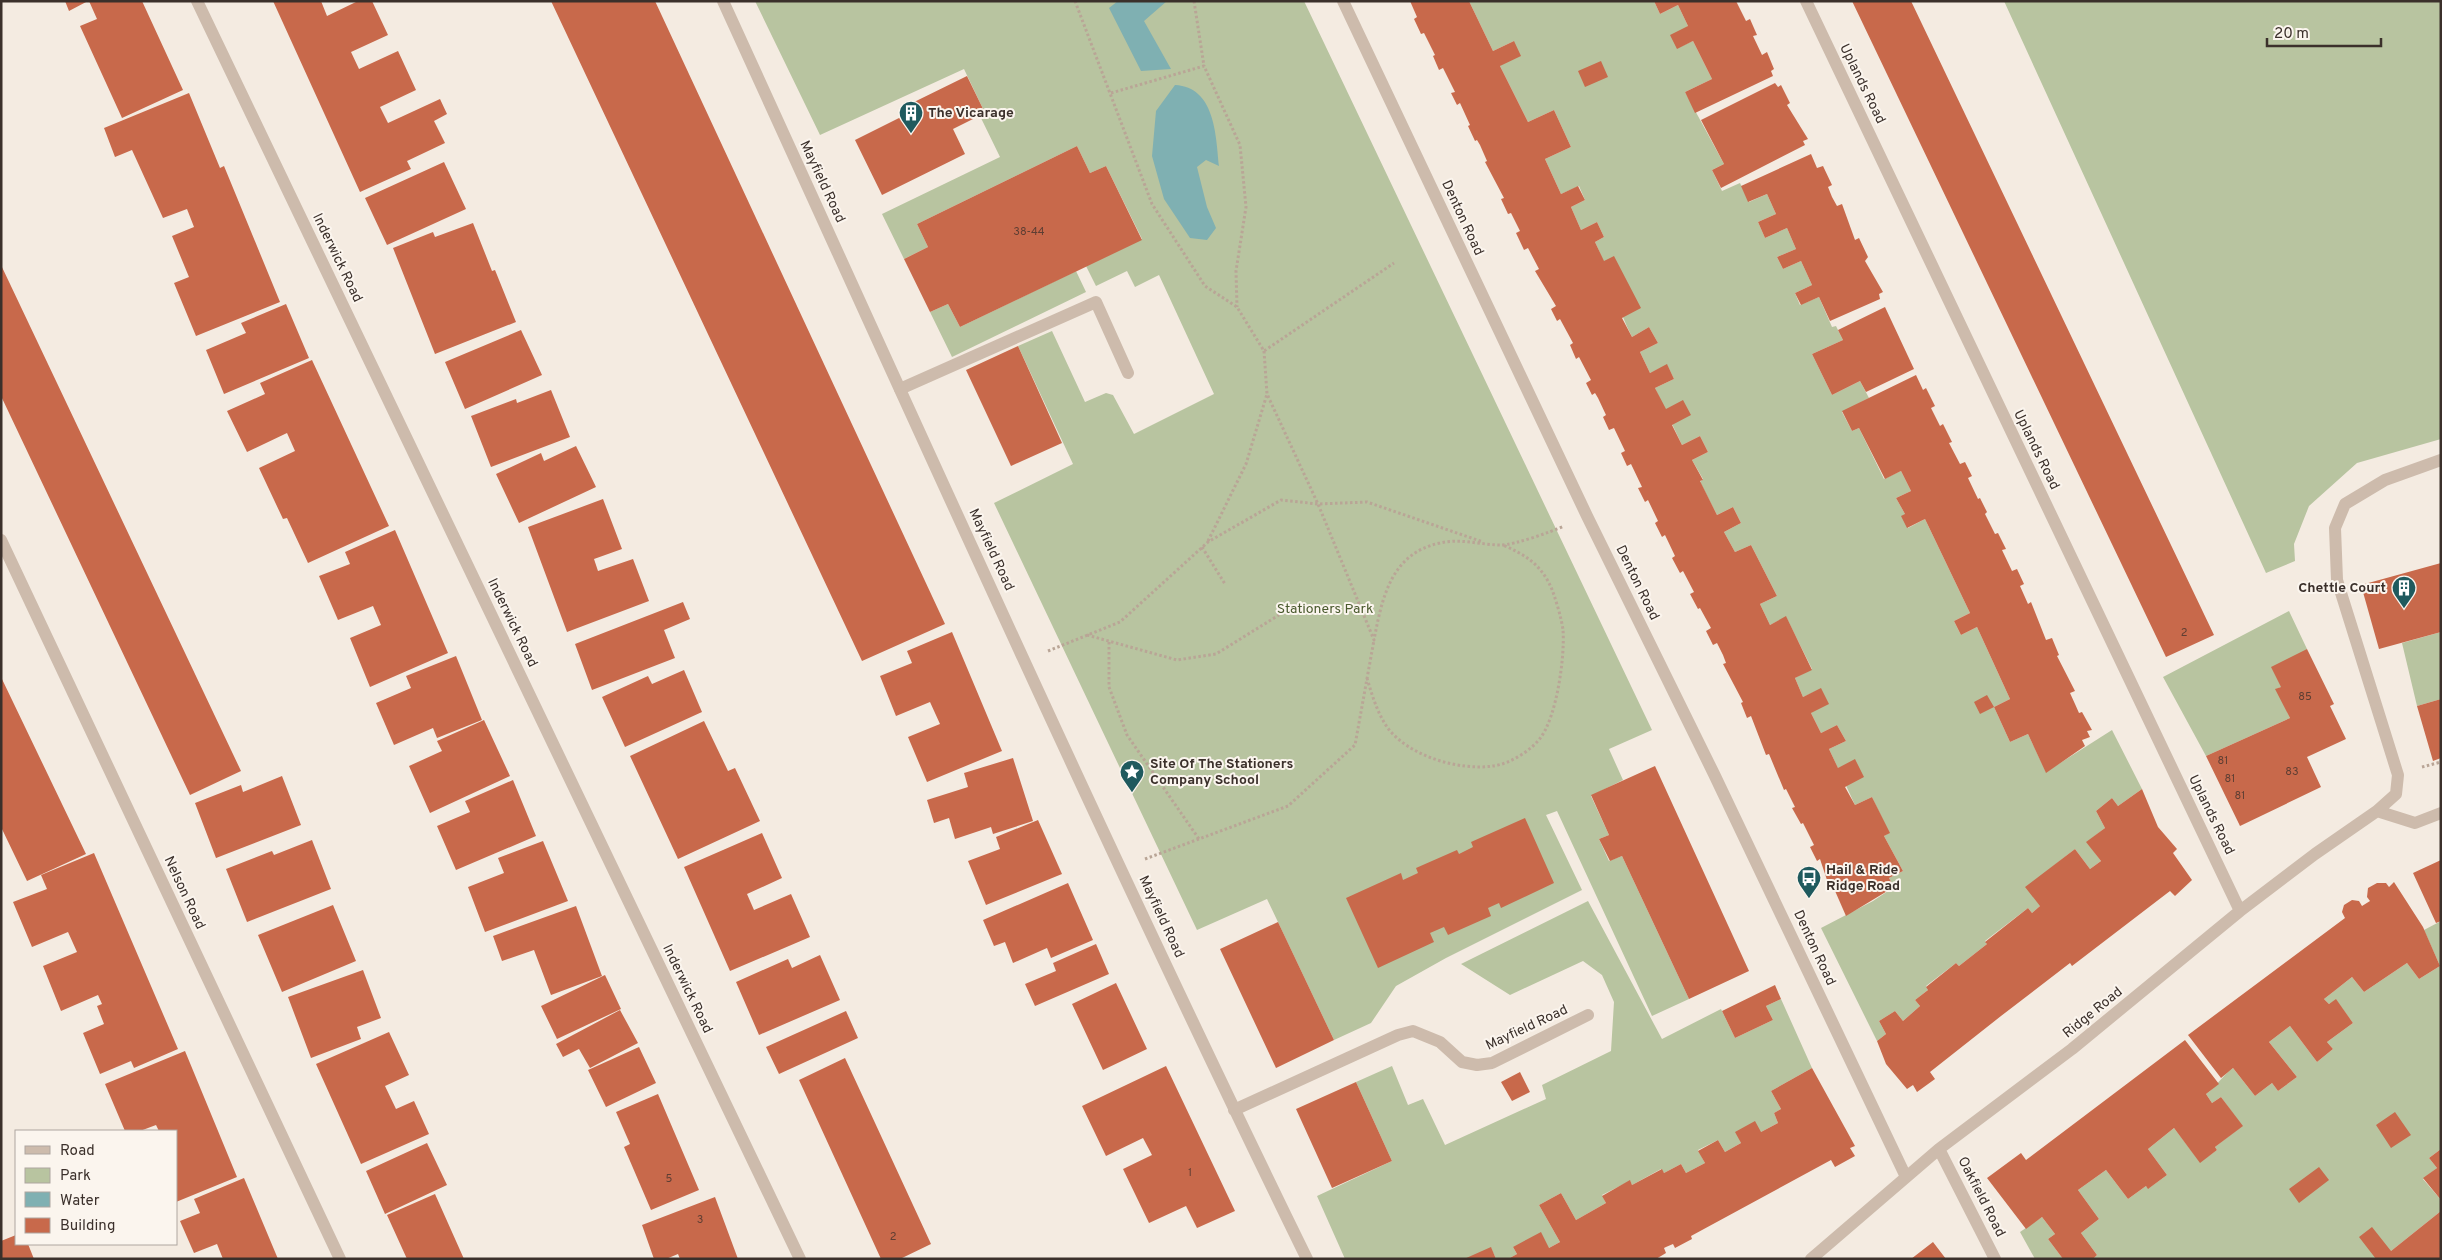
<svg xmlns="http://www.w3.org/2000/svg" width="2442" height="1260" viewBox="0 0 2442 1260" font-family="Overpass,sans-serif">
  <rect width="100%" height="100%" fill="#f4ebe1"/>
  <!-- green -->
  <path fill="#b8c4a0" d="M755 1H1304L1652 730 1609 749 1623 780 1591 796 1609 835 1599 839 1609 861 1622 856 1689 999 1652 1016 1557 811 1546 815 1582 890 1446 958 1396 986 1371 1023 1334 1040 1267 899 1197 930 994 503 1073 464 1018 346 1052 331 1085 402 1106 393 1113 395 1134 434 1214 394 1159 275 1135 287 1127 271 1096 286 1086 266 1142 239 1106 166 1090 173 1077 146 917 224 928 247 904 259 882 214 1000 157 980 116 985 113 964 69 820 135Z
    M1469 1H1654L1660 14 1678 5 1688 26 1677 48 1693 41 1712 79 1685 92 1724 164 1712 170 1722 191 1740 183 1749 202 1767 194 1776 214 1758 222 1765 238 1787 228 1796 249 1777 257 1783 269 1801 261 1812 285 1795 293 1800 305 1819 297 1832 327 1836 326 1843 340 1812 354 1832 395 1860 381 1869 398 1842 412 1852 431 1859 428 1884 479 1901 471 1911 491 1896 498 1905 514 1908 528 1925 519 1970 613 1954 621 1961 635 1977 627 2010 699 1994 707 2010 742 2028 734 2046 772 2112 730 2142 789 2118 806 2112 798 2096 811 2105 828 2087 842 2101 861 2090 869 2075 849 2047 871 2040 906 2032 913 2028 908 1985 941 1987 944 1959 966 1956 963 1926 986 1928 990 1915 1000 1920 1006 1903 1021 1895 1011 1879 1021 1886 1034 1877 1041 1821 928 1873 901 1894 887 1889 878 1903 871 1884 836 1889 833 1872 797 1855 805 1829 749 1846 741 1837 725 1821 733 1811 713 1821 689 1803 697 1795 678 1812 669 1786 617 1770 625 1760 604 1777 596 1751 545 1735 552 1724 532 1741 523 1733 507 1717 515 1700 482 1703 479 1692 460 1708 452 1700 436 1682 445 1655 388 1674 379 1667 365 1650 373 1640 352 1658 343 1649 327 1632 337C1616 306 1610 273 1595 242L1604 237 1597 222 1581 230 1571 207 1585 200 1579 186 1561 194 1545 159 1571 147 1554 110 1528 122 1500 66 1514 41 1493 51Z
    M2004 1H2441V439L2357 463 2309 506 2294 544 2295 561 2266 573Z
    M1076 271 1086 292 952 357 930 312 948 304 960 327Z
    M2289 611 2307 649 2281 687 2276 689 2290 718 2206 756 2163 677Z
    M2441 632V699L2417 706 2402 643Z
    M1588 901 1662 1039 1721 1009 1735 1038 1773 1020 1766 1006 1781 999 1812 1068 1771 1091 1781 1109 1774 1113 1778 1123 1761 1132H1736L1741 1143 1725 1152 1718 1140 1698 1150 1705 1163 1686 1173 1681 1164 1664 1173 1661 1169 1632 1185 1630 1181 1602 1195 1606 1203 1576 1220 1561 1193 1539 1205 1560 1242 1549 1248 1513 1247 1517 1254 1508 1259H1496L1491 1248 1467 1259H1345L1317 1196 1392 1161 1356 1082 1392 1066 1408 1105 1423 1099 1445 1145 1546 1099 1542 1085 1611 1051 1614 1002 1602 975 1583 961 1510 995 1461 964Z
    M2441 921V1149L2429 1158 2437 1168 2423 1179 2441 1200V1211L2391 1251 2376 1259H2093L2097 1255 2081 1233 2099 1219 2078 1190 2106 1170 2128 1199 2146 1186 2149 1188 2167 1175 2148 1149 2174 1128 2200 1162 2217 1150 2215 1147 2242 1126 2221 1097 2212 1103 2206 1094C2217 1086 2222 1076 2233 1068L2255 1096 2272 1083 2278 1091 2297 1077 2269 1042 2290 1026 2317 1062 2333 1049 2327 1042 2353 1023 2336 1000 2329 1004 2324 999 2352 977 2364 992 2407 963 2419 979 2440 966 2424 930Z
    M2042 1217 2055 1234 2048 1239 2063 1259H2035L2020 1232Z"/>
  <!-- water -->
  <path fill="#7fb0b2" d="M1118 1H1167L1144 21 1171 69 1141 71 1109 8Z
    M1175 85C1215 87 1216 135 1219 166L1206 160 1197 167 1207 207 1216 228 1207 240 1190 238 1164 199 1152 156 1156 111Z"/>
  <!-- building -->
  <path fill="#c8694b" d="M65 1H88L69 11Z
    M89 1H142L183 90 122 118 80 26 97 19Z
    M273 1H321L327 16 358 1H372L388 35 351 52 359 69 398 51 416 90 380 107 388 123 440 99 447 114 434 121 445 143 407 161 411 169 360 192Z
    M551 1H655L945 624 862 661Z
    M1410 1H1469L1493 51 1514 41 1521 56 1500 66 1528 122 1554 110 1571 147 1545 159 1561 194 1578 186 1585 200 1571 207 1581 230 1597 222 1604 237 1595 242 1604 261 1614 256 1641 308 1622 318 1632 337 1649 327 1658 343 1640 352 1650 373 1667 364 1674 379 1655 388 1666 409 1683 400 1691 415 1672 425 1682 445 1700 436 1708 452 1692 460 1703 480 1700 481 1717 515 1733 507 1741 523 1724 532 1735 552 1751 545 1777 596 1760 604 1770 625 1786 616 1812 670 1795 678 1803 697 1821 688 1829 704 1811 713 1821 733 1837 725 1846 741 1829 749 1838 768 1855 759 1864 777 1845 787 1855 805 1872 797 1890 833 1884 836 1903 871 1889 878 1894 887 1846 916 1832 884 1829 886 1820 859 1817 861 1810 847 1814 845 1803 823 1801 824 1792 808 1795 807 1786 789 1784 790 1769 754 1766 755 1751 716 1747 718 1741 703 1743 702 1723 664 1726 663 1723 655 1717 643 1713 645 1706 631 1711 628 1700 608 1698 609 1690 594 1694 592 1683 571 1680 573 1672 558 1675 556 1665 535 1662 537 1655 523 1658 521 1648 500 1645 502 1638 488 1642 487 1631 464 1627 466 1621 453 1625 451 1614 428 1609 430 1603 417 1606 415 1598 398 1595 393 1592 395 1586 383 1591 380 1579 357 1576 359 1570 345 1573 343 1560 319 1557 321 1551 309 1556 306 1535 271 1539 269 1528 248 1524 250 1516 233 1520 231 1511 213 1508 214 1501 199 1504 198 1485 162 1487 161 1480 145 1477 140 1475 141 1468 126 1470 125 1460 103 1457 105 1451 93 1455 92 1443 68 1439 70 1433 56 1435 55 1424 33 1421 34 1414 19 1417 17Z
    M1654 1H1736L1746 21 1750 19 1757 35 1753 36 1762 55 1767 52 1774 69 1771 71 1773 76 1695 113 1685 92 1712 79 1693 41 1677 49 1670 35 1688 26 1678 5 1660 14Z
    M1852 1H1911L2214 635 2166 657Z
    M1601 61 1608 77 1585 87 1578 71Z
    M967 76 985 113 953 129 965 154 882 195 855 140 913 111 910 104Z
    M1775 83 1778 87 1781 85 1790 103 1787 105 1808 139 1803 141 1805 145 1721 188 1712 170 1724 164 1701 120Z
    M189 93 220 168 224 166 280 302 196 336 174 283 189 277 172 236 194 227 187 209 163 218 132 150 115 157 104 128Z
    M1077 146 1090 173 1106 166 1142 240 960 327 948 304 930 312 904 259 928 247 917 224Z
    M1811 154 1817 168 1823 166 1832 185 1828 187 1832 197 1837 206 1842 204 1855 240 1859 238 1868 257 1865 261 1883 292 1879 294 1880 299 1830 321 1819 297 1801 305 1795 293 1812 285 1801 261 1783 269 1777 257 1796 249 1787 228 1765 238 1758 222 1776 214 1767 194 1748 202 1741 186Z
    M444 162 466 209 387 245 365 198Z
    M473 223 492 271 495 270 516 322 435 354 393 248 433 232 435 237Z
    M1 265 241 771 190 795 1 396Z
    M286 304 309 358 224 394 206 350 246 333 241 323Z
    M1885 307 1914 369 1866 392 1860 381 1832 395 1812 354 1843 340 1838 330Z
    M521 330 542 375 465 409 445 362Z
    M1018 346 1062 443 1011 466 966 370Z
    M312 360 389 526 308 563 287 518 283 519 259 468 295 451 287 433 247 452 227 411 265 394 260 383Z
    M1916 375 1923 390 1926 388 1935 406 1931 408 1940 426 1943 424 1952 442 1949 443 1960 464 1965 462 1972 476 1968 478 1978 499 1980 498 1987 512 1985 514 1995 534 1998 533 2006 549 2002 550 2012 571 2017 569 2024 584 2020 586 2028 604 2031 602 2046 640 2052 638 2059 655 2057 656 2075 691 2070 693 2075 704 2079 713 2082 712 2092 730 2087 731 2090 737 2082 740 2085 746 2046 773 2028 734 2010 742 1994 707 2010 699 1977 627 1961 635 1954 621 1970 613 1925 519 1907 528 1901 516 1905 514 1896 498 1911 491 1901 471 1885 479 1859 428 1852 431 1842 411Z
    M551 390 570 437 491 467 471 416 516 399 517 403Z
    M576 446 596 487 519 523 496 474 541 453 544 461Z
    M603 499 622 549 594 559 598 571 633 559 649 601 567 632 528 527Z
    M395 530 448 653 370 687 350 638 381 625 373 606 338 620 319 576 350 564 345 552Z
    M2441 563V632L2379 649 2361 585Z
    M683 602 690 619 664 630 675 658 592 690 575 644Z
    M952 632 1002 751 927 782 908 737 940 724 930 702 896 716 880 676 912 663 907 651Z
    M2307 649 2334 704 2330 706 2346 739 2307 757 2321 787 2240 826 2206 756 2290 718 2275 689 2281 687 2271 667Z
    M456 656 482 720 437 738 433 728 394 745 376 703 411 688 406 676Z
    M684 670 702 712 625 747 602 697 648 676 652 684Z
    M1 677 86 854 27 881 1 827Z
    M1987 695 1994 707 1980 714 1974 702Z
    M2441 699V758L2433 761 2417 706Z
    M484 720 510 776 430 813 409 766 442 751 437 741Z
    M704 721 728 771 735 768 760 821 678 859 630 756Z
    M1013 758 1033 821 993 834 991 827 955 839 949 818 934 823 927 800 968 787 964 773Z
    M1655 766 1749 971 1689 999 1622 856 1610 861 1599 839 1609 835 1591 795Z
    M282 776 301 825 216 858 195 803 241 785 243 792Z
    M513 780 536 836 456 870 437 826 470 812 465 801Z
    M2142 789 2158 827 2177 849 2173 853 2192 880 2175 896 2170 891 2072 966 2070 963 2001 1016 1930 1072 1935 1079 1917 1092 1913 1085 1907 1089 1886 1064 1877 1041 1886 1034 1879 1021 1895 1011 1903 1021 1920 1006 1915 1000 1928 990 1926 987 1956 963 1959 966 1987 944 1985 942 2028 908 2032 913 2040 906 2025 887 2075 849 2090 869 2101 861 2086 842 2105 828 2096 811 2112 798 2118 806Z
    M1525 818 1554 883 1501 908 1499 903 1488 908 1491 916 1448 935 1444 927 1430 933 1434 942 1378 968 1346 898 1401 873 1403 880 1418 873 1416 868 1457 850 1459 854 1473 847 1471 842Z
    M1038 820 1062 874 986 905 968 861 1000 849 996 837Z
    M762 833 782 878 747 894 754 910 791 894 810 937 730 971 684 867Z
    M312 840 331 889 247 922 226 869 272 851 274 855Z
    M543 841 568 901 485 932 468 887 504 873 498 858Z
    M94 853 178 1049 134 1068 131 1061 100 1074 83 1033 104 1024 97 1006 102 1004 98 995 61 1011 43 966 77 952 68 932 32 947 13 902 47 889 41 875Z
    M2441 860V921L2436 923 2413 873Z
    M2394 882 2423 927 2440 966 2419 979 2407 963 2364 992 2352 977 2333 992 2324 999 2329 1004 2336 999 2353 1023 2327 1042 2333 1049 2317 1062 2290 1026 2269 1042 2297 1077 2278 1091 2272 1083 2255 1096 2233 1068 2221 1078 2188 1035 2345 918 2342 912 2344 905 2352 900 2359 901 2362 906 2370 901 2367 897 2368 888 2377 883H2386L2389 887Z
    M1068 883 1093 940 1051 958 1047 948 1013 963 1005 942 994 946 983 920Z
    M333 905 356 961 282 992 258 935Z
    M576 906 602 976 551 995 534 950 502 961 493 936Z
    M1278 922 1334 1040 1276 1068 1220 949Z
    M1096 944 1109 974 1035 1006 1025 984 1056 971 1053 963Z
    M820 955 840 1000 759 1035 736 982 788 959 792 968Z
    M363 970 381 1018 357 1027 361 1039 311 1058 288 997Z
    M605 975 621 1009 557 1039 541 1006Z
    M1116 983 1147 1049 1103 1070 1072 1004Z
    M1775 985 1781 999 1766 1006 1773 1020 1735 1038 1722 1011Z
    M620 1010 638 1043 590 1068 579 1049 563 1057 556 1044Z
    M846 1011 858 1038 779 1074 766 1047Z
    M389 1032 409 1075 385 1086 396 1109 414 1101 429 1134 361 1164 316 1064Z
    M2185 1040 2219 1084 2206 1094 2212 1103 2221 1097 2243 1126 2215 1147 2217 1150 2200 1163 2174 1128 2148 1149 2167 1175 2148 1189 2146 1186 2128 1199 2106 1170 2078 1190 2099 1219 2081 1233 2097 1255 2093 1259H2063L2048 1239 2055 1234 2042 1217 2026 1229 1987 1178 2021 1153 2026 1160Z
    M639 1047 656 1083 606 1107 588 1070Z
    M185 1051 237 1177 176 1202V1131H159L156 1125 140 1131H125L105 1084Z
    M845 1058 931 1244 900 1259H881L799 1080Z
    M1166 1066 1235 1211 1197 1228 1186 1206 1149 1223 1123 1169 1152 1155 1143 1138 1106 1156 1082 1106Z
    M1812 1068 1855 1146 1850 1148 1855 1156 1835 1167 1831 1160 1691 1236 1692 1239 1675 1248 1673 1244 1666 1247 1664 1248 1666 1253 1656 1259H1508L1517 1254 1513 1247 1541 1232 1549 1248 1560 1242 1539 1205 1561 1193 1576 1220 1606 1203 1602 1196 1630 1180 1632 1185 1662 1169 1664 1173 1681 1164 1686 1173 1705 1163 1698 1151 1718 1140 1725 1152 1741 1143 1735 1132 1755 1121 1761 1132 1778 1123 1774 1113 1781 1109 1771 1091Z
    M1520 1072 1530 1092 1512 1101 1501 1082Z
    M1356 1082 1392 1161 1332 1188 1296 1109Z
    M658 1094 699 1190 651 1210 624 1147 630 1144 616 1112Z
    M2395 1112 2411 1135 2391 1148 2376 1125Z
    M427 1143 447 1185 385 1214 366 1171Z
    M2441 1149V1200L2423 1178 2437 1168 2429 1158Z
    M2319 1167 2329 1180 2299 1203 2289 1189Z
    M244 1178 278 1259H223L217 1244 194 1253 180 1221 200 1213 194 1199Z
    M435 1194 464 1259H407L387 1215Z
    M715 1197 738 1259H680L678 1254 666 1259H654L642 1225Z
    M2441 1211V1259H2376L2359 1237 2372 1227 2391 1251Z
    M16 1235V1244H28L34 1259H1V1241Z
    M1933 1242 1946 1259H1911Z
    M1491 1247 1496 1259H1464Z"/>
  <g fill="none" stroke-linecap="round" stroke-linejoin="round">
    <!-- path -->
    <path stroke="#b9a596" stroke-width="3" stroke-dasharray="2.5 2.5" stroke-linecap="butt" d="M1075 1 1152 204 1205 286 1237 307 1264 351 1394 263
      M1194 1 1204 66
      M1111 93 1204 66 1240 145 1246 207 1236 271 1237 307
      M1264 351 1267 394 1318 504 1374 640C1382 598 1391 553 1440 543 1460 538 1481 545 1501 545 1514 545 1551 532 1564 526
      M1208 541 1246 464 1267 394
      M1202 547 1225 584
      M1087 635 1177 660 1216 654 1279 615
      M1109 642V687L1127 735 1199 839
      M1048 651 1120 622 1208 542 1281 500 1318 504 1367 502 1483 542
      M1367 678C1372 695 1377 712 1387 727 1408 756 1459 771 1493 766 1510 764 1532 750 1541 737 1557 715 1565 656 1563 630 1562 620 1554 592 1549 583 1538 562 1523 554 1503 545
      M2422 767 2441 762
      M1145 859 1288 806 1355 745 1374 640"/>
    <!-- lane -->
    <path stroke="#cdbbac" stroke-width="12" d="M900 389 1096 302 1128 373"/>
    <!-- street -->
    <path stroke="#cdbbac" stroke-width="12" d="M197 1 800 1259
      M723 1C915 421 1104 844 1307 1259
      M1343 1 1587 516 1714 774 1906 1177
      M1806 1 2240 911
      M1 540 340 1259
      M2377 811 2415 823 2441 813
      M1234 1110 1398 1035 1413 1031 1440 1042 1462 1062 1477 1065 1492 1063 1588 1015
      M1939 1149 1995 1259
      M1811 1259 1939 1149 2072 1049 2240 911 2315 854 2377 811 2396 794 2398 775 2337 580 2335 528 2345 504 2385 480 2441 460"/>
  </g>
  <!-- icons -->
  <defs>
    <symbol id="building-pin" viewBox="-11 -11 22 30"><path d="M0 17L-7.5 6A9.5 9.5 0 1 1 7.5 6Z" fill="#1f5a5e" stroke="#fbf5ee"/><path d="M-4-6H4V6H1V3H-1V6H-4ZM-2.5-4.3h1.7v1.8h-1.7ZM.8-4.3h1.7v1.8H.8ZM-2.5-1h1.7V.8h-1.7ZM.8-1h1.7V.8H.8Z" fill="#fff"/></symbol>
    <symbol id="sight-pin" viewBox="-11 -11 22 30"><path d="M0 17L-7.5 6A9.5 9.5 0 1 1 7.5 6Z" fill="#1f5a5e" stroke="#fbf5ee"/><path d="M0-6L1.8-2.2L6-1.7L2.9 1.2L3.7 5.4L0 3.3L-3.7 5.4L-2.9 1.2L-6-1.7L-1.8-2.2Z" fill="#fff"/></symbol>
    <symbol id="bus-pin" viewBox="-11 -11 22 30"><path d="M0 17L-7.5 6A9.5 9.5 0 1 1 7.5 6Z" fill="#1f5a5e" stroke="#fbf5ee"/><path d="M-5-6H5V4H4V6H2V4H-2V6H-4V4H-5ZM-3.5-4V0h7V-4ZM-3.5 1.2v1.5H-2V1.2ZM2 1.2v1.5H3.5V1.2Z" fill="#fff"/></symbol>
  </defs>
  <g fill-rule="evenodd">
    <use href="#building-pin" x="897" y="99" width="28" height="38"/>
    <use href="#building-pin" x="2390" y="574" width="28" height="38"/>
    <use href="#sight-pin" x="1118" y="758" width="28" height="38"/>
    <use href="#bus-pin" x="1795" y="864" width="28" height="38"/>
  </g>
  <g text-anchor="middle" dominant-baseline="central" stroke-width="4" stroke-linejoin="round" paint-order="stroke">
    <!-- number labels -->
    <g font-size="11" fill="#5e3e33">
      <text x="1029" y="232">38-44</text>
      <text x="2184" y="633">2</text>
      <text x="2305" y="697">85</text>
      <text x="2223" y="761">81</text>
      <text x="2292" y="772">83</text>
      <text x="2230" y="779">81</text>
      <text x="2240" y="796">81</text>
      <text x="1190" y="1173">1</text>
      <text x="669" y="1179">5</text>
      <text x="700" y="1220">3</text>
      <text x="893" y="1237">2</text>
    </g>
    <!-- street labels -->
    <g font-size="14" fill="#3b302b" stroke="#fbf5ee">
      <text transform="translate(1862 84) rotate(64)">Uplands Road</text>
      <text transform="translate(822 182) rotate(65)">Mayfield Road</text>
      <text transform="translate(1462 218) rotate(65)">Denton Road</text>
      <text transform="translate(337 258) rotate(64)">Inderwick Road</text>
      <text transform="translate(2036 450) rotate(64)">Uplands Road</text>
      <text transform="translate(991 550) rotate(65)">Mayfield Road</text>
      <text transform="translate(1637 583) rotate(64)">Denton Road</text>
      <text transform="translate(512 623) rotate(64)">Inderwick Road</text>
      <text transform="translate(2211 815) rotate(64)">Uplands Road</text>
      <text transform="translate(184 893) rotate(65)">Nelson Road</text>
      <text transform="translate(1161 917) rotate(65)">Mayfield Road</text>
      <text transform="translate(1814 948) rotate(65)">Denton Road</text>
      <text transform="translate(687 989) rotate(64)">Inderwick Road</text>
      <text transform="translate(2093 1013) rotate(-39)">Ridge Road</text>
      <text transform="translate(1527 1028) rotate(-25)">Mayfield Road</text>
      <text transform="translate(1981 1197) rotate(63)">Oakfield Road</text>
    </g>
    <!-- poi labels -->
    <g font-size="14" font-weight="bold" fill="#3b302b" stroke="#fbf5ee" text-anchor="start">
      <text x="928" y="113">The Vicarage</text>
      <text x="2386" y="588" text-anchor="end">Chettle Court</text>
      <text x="1150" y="764">Site Of The Stationers<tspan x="1150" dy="16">Company School</tspan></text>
      <text x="1826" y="870">Hail &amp; Ride<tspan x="1826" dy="16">Ridge Road</tspan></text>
    </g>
    <!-- park labels -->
    <g font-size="14" fill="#4a5a2e" stroke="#fbf5ee">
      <text x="1325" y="609">Stationers Park</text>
    </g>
  </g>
  <!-- border -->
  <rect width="2442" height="1260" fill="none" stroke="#3b302b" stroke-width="5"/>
  <!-- legend -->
  <rect x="15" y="1130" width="162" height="115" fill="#fbf5ee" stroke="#aea6a0"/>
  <rect x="25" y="1146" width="25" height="8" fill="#cdbbac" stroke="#aea6a0"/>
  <text x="60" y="1155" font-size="15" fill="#3b302b">Road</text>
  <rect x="25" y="1168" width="25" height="15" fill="#b8c4a0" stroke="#aea6a0"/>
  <text x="60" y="1180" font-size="15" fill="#3b302b">Park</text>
  <rect x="25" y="1192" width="25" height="15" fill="#7fb0b2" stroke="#aea6a0"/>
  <text x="60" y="1205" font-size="15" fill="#3b302b">Water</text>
  <rect x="25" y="1218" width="25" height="15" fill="#c8694b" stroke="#aea6a0"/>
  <text x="60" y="1230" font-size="15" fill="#3b302b">Building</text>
  <!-- scale -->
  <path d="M2267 38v8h114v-8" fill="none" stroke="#3b302b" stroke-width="2.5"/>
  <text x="2274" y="38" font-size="15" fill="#3b302b" stroke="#fbf5ee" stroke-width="4" paint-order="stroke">20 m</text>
</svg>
